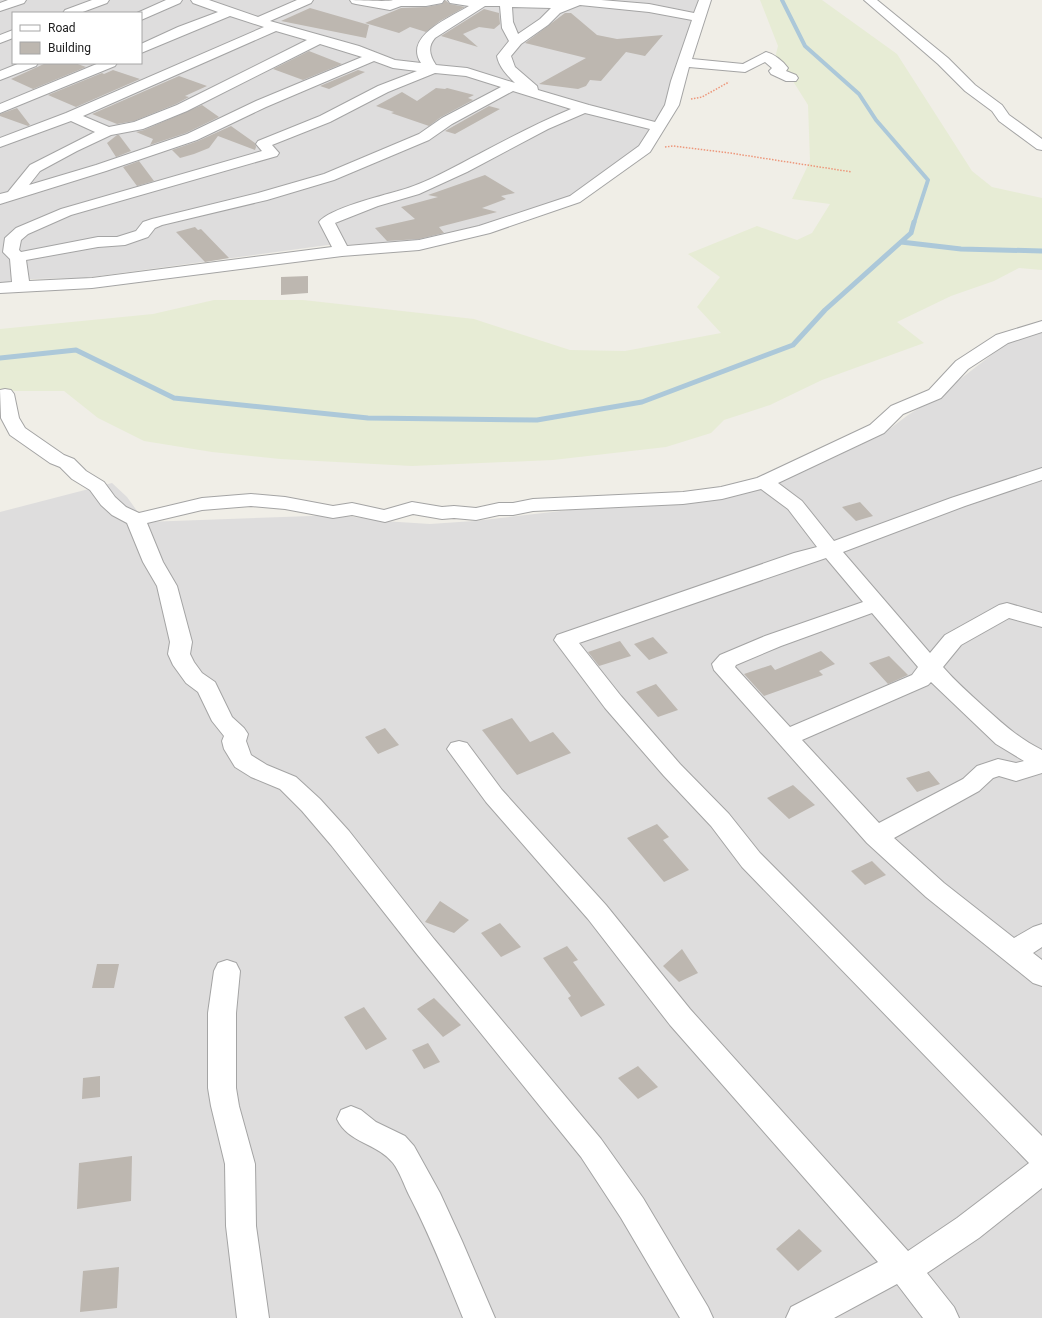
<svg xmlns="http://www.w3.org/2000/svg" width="1042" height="1318" viewBox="0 0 1042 1318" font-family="Roboto,sans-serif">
  <rect width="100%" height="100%" fill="#f0eee7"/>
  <!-- residential -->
  <path fill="#dedddd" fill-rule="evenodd" d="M0 0H700L666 103 656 123 639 147 572 197 476 229 410 244 328 245 84 278 31 279 0 284ZM13 13H141V63H13Z
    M1042 331V1318H0V512L112 483 127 497 145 522 340 515 383 521 430 524 474 521 579 509 639 507 723 499 757 490 835 457 883 434 908 415 937 397 1007 343Z"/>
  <!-- farmland -->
  <path fill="#e7ecd5" d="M760 0H822L897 54 972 171 992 187 1042 198V270L1019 268 994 281 951 296 897 322 924 343 822 380 770 405 724 420 711 433 666 447 553 460 412 466 280 459 212 452 144 441 98 418 64 391H0V329L153 314 214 300H303L474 319 570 350 625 351 721 333 697 307 720 277 688 254 757 226 797 240 812 233 830 204 792 199 810 161 808 105 791 78 775 58 778 46Z"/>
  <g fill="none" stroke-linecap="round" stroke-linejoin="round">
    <!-- stream-far1 -->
    <path stroke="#acc8d9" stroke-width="4" d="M782 0 805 46 859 94 876 120 928 180 914 223"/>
    <!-- stream -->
    <path stroke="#acc8d9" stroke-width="5" d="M901 242 961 249 1042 251
      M0 358 76 350 174 398 368 418 537 420 642 402 793 345 825 310 911 233 914 222"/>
  </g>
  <!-- building -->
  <path fill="#bdb7b0" d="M445 0 450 4 465 7 440 21 426 32 410 27 399 33 365 23 401 8 426 7 442 4Z
    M310 8 369 25 366 38 281 21Z
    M484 9 499 13 500 24 494 29 479 27 463 34 478 47 441 36Z
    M565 13H571L597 35 617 39 663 35 645 56 626 52 601 81 590 80 586 86 578 89 539 84 586 58 525 43Z
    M309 51 342 64 303 80 273 69Z
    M46 63H75L86 67 33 89 11 79Z
    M113 70 140 79 76 107 48 95 102 73 104 74Z
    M358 70 365 72 329 89 320 86Z
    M179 76 207 86 185 96 189 97 176 104 134 121 117 124 92 114Z
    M436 88 445 89 447 88 474 95 468 98 473 100 441 117 429 126 391 113 394 112 376 106 402 92 417 101Z
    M202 105 219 117 186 133 150 145 153 139 136 132 144 130Z
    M489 106 500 109 455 134 445 131Z
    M17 108 30 125 28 126 0 116V114Z
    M231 126 255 143 256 147 255 150 218 136 209 148 194 154 180 158 172 150 198 141Z
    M117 135H119L131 151 116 157 107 143Z
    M139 161 154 181 137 186 123 167Z
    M485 175 515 193 501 196 506 199 482 208 497 212 439 227 444 233 419 239 387 241 375 228 415 219 401 207 438 197 428 195Z
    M195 227 198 230 201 229 229 258 205 262 176 232Z
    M308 276V293L281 295V277Z
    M860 502 873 516 856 521 842 507Z
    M653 637 668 653 649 660 634 644Z
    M620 641 631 656 599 666 588 652Z
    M821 651 835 664 819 671 823 675 764 696 744 674 771 665 775 670Z
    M889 656 908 675 888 684 869 663Z
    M656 684 678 710 658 717 636 692Z
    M512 718 530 742 553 732 571 753 517 775 482 730Z
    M385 728 399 745 378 754 365 737Z
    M929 771 940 784 917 792 906 778Z
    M793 785 815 805 789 819 767 798Z
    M657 824 669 837 663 840 689 870 664 882 627 838Z
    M872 861 886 875 865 885 851 871Z
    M440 901 469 920 454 933 425 922Z
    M500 923 521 947 501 957 481 933Z
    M567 946 578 960 573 962 605 1005 581 1017 568 998 571 996 543 958Z
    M682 949 698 973 679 982 663 966Z
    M97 964H119L114 988H92Z
    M434 998 461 1025 443 1037 417 1009Z
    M364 1007 387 1039 366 1050 344 1017Z
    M428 1043 440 1062 424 1069 412 1050Z
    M638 1066 658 1087 638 1099 618 1078Z
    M100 1076V1097L82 1099 83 1078Z
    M132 1156 131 1201 77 1209 79 1163Z
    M799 1229 822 1251 798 1271 776 1249Z
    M119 1267 117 1308 80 1312 83 1271Z"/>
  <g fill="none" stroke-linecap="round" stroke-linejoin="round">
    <defs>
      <path id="minor" d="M8 0H26L24 3 0 11V3Z
        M92 0H109L107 3 80 13H63L65 10Z
        M166 0H182L180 3 141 20V13H137Z
        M191 0H209L258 17 297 0H313L311 3 270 21 359 46 395 60 421 63C403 36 451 17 469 6L450 3 448 0H601L649 4 694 13 699 0H711L692 59 743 64 766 52C774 54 783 61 788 68L786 71 796 75 798 78 796 81H786L771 74 769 71 772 68 765 62 745 72 689 67 679 105 650 152 580 202 490 233 419 250 342 256 92 288 0 293V283L12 282 10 259 3 252 5 238 16 228 61 209 262 151 256 144 258 141 320 116 378 86 417 71 393 68 374 61 266 107 197 140 106 171 0 204V194L8 192 30 165 95 132 71 121 0 147V138L66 113 264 27 230 16 141 53V44L178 27 218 12 193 3ZM580 5 649 12 692 20 671 81 665 105 655 122 589 105 538 90 537 86 515 67 511 56 521 44 548 25 560 13ZM485 6H500L502 28 509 41 497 56C499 67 507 75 515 83L467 68 436 65C430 56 427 47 435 38ZM512 7 551 8 540 19 518 34 513 22ZM276 31 307 40 177 105 134 122 109 127 83 116ZM320 44 362 57 256 101 187 134 96 165 29 185 40 171 77 151 111 135 143 129 187 111ZM435 73 466 76 501 87 442 118 419 134 324 174 258 193 152 219 143 222 136 231 117 237H98L21 252 19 250 21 240 28 234 71 215 277 156 279 153 272 145 330 122 388 92ZM513 91 571 109C540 122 511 137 481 153 454 167 427 183 398 191 381 196 328 209 319 222L332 247 92 278 29 281 26 260 98 247 125 245 148 237 155 228 162 225 267 200 334 180 429 140 452 124ZM585 113 650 129 639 146 570 196 479 226 419 240 347 246 335 223 378 206 419 194 467 172 548 129Z
        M350 0C359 0 388 2 393 0H444L442 3 426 6H401L390 10 356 4 352 3Z
        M864 0H877L948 58 975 85 1002 105 1009 115 1042 139V150L1037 149 999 121 992 111 965 91 938 64Z
        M13 30V38L0 43V35Z
        M20 63H38L36 66 0 80V71Z
        M99 63H117L115 66 0 113V104Z
        M1042 321V332L1008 343 968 369 941 398 903 414 884 433 778 483 802 501 834 541 951 498 1042 468V480L965 506 843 552 930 653 945 635 999 605 1007 603 1042 613V627L1009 618 961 645 943 667C955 681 969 693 983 706 1002 723 1019 739 1042 750V773L1016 781 999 776 993 778 979 791 894 838 944 883 1014 938 1033 927 1042 924V947L1033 953 1042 960V986L1033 983 926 897 867 843 714 670 712 664 720 655 765 636 863 602 826 558 579 643 621 696 680 764 729 814 760 853 1042 1136V1188L979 1238 927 1273 954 1307 959 1318H923L897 1284 834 1318H786L791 1307 878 1262 670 1025 588 919 486 802 447 749 451 743 459 741 467 743 502 790 606 905 690 1009 908 1251 957 1218 1029 1163 742 867 711 826 664 776 605 708 554 640 557 635 794 553 817 547 788 509 761 489 722 499 683 504 533 511 513 515H499L476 520 454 518 442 519 413 514 385 522 352 515 333 518 285 509 251 506 202 510 147 523 163 562 177 586 192 642 190 654 194 662 202 673 215 682 232 717 244 728 248 734 246 741 251 755 267 765 296 777 320 799 349 831 434 939 601 1139 643 1198 708 1307 713 1318H680L621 1218 581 1157 416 953 331 845 302 811 280 789 251 777 235 767 224 749 222 741 224 736 212 721 198 692 186 683 173 665 168 654 170 642 157 586 143 562 127 523 112 515 101 505 90 490 72 479 60 467 50 463 10 435 1 418 0 390 5 389 11 390 14 394 19 418 25 428 64 455 74 459 86 471 104 482 115 497 126 507 139 513 202 498 251 494 285 497 333 506 352 503 384 510 412 502 442 507 454 506 476 508 499 503H513L533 499 683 492 721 487 757 478 870 425 891 406 929 390 956 361 996 335ZM872 613 918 667 912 675 790 727 735 667 736 665 781 646ZM931 682 996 744 1024 761 1016 763 998 759 977 766 963 779 879 823 802 740 928 685Z
        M227 960 236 963 240 971 236 1013V1088L239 1106 255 1164 256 1226 269 1318H237L226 1226 225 1164 211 1106 208 1088V1013L214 971 218 963Z
        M351 1106 361 1110 376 1122 405 1136 414 1146 440 1193 462 1241 495 1318H463C446 1277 430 1235 409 1195 404 1185 400 1172 393 1163 377 1143 348 1143 337 1119L341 1110Z"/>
    </defs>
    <!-- minor casing -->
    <use href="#minor" stroke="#a4a4a4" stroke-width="2"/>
    <!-- path -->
    <path stroke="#ed977b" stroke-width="1.5" stroke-dasharray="1.5 1.5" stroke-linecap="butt" d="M691 99 702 97 729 82
      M665 147 673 146 730 153 852 172"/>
    <!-- minor -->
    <use href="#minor" fill="#fff" fill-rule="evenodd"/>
  </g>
  <!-- legend -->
  <rect x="12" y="12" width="130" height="52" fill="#ffffff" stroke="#a6a6a6"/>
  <rect x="20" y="25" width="20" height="6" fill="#ffffff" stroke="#a6a6a6"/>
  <text x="48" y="32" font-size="12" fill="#202020">Road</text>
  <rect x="20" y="42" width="20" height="12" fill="#bdb7b0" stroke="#a6a6a6"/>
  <text x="48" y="52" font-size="12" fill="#202020">Building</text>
</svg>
